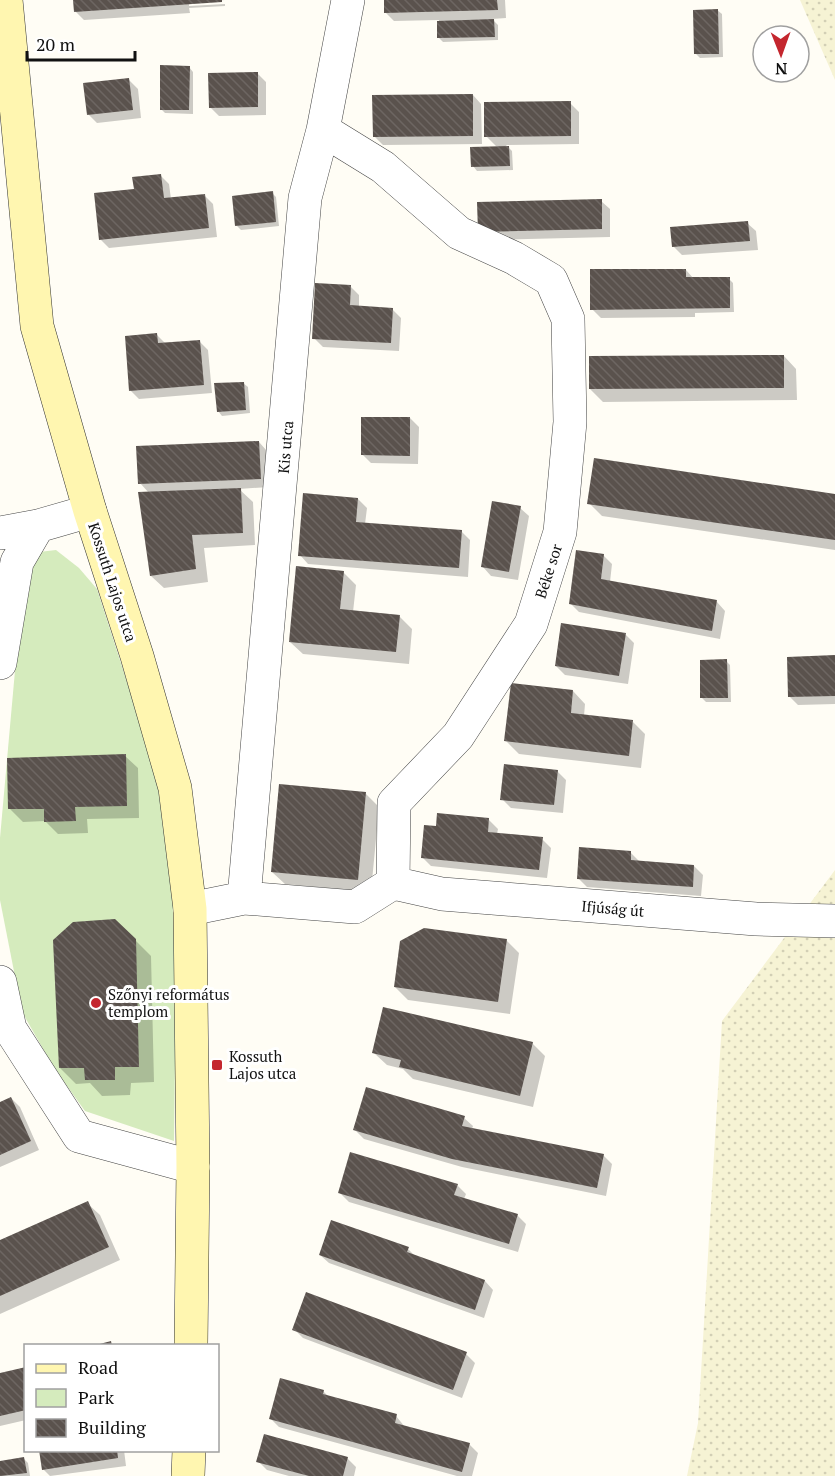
<svg xmlns="http://www.w3.org/2000/svg" width="835" height="1476" viewBox="0 0 835 1476" font-family="'PT Serif',serif">
  <defs>
    <pattern id="farmland-dots" width="8" height="8" patternUnits="userSpaceOnUse" patternTransform="scale(1.5)"><rect width="8" height="8" fill="#f6f3d4"/><path d="M2 2h.1M6 6h.1" fill="none" stroke="#d2cfb5" stroke-width="1.8" stroke-linecap="round"/></pattern>
    <pattern id="building-back-hatch" width="6" height="6" patternUnits="userSpaceOnUse" patternTransform="scale(1.5)"><rect width="6" height="6" fill="#5a524d"/><path d="M-1 5l2 2M0 0l6 6M5-1l2 2" fill="none" stroke="#6d6662"/></pattern>
  </defs>
  <rect width="100%" height="100%" fill="#fffdf5"/>
  <!-- farmland -->
  <path fill="url(#farmland-dots)" d="M800 0H835V80Z
    M835 870V1476H687L698 1423 722 1021Z"/>
  <!-- green -->
  <path fill="#d5ebbd" d="M56 550 79 568 97 589 161 787 177 907 174 1141 85 1111 54 1068 22 1012 0 900V838L20 615 27 575 39 552Z"/>
  <!-- shadow -->
  <path fill="#0003" d="M75 0H225L189 3V6L225 4V6L189 8 190 13 84 20 75 11Z
    M385 0H505L506 18 492 19 498 25V40L443 42 439 38V20L394 21 385 12Z
    M717 10 722 14 723 57 700 58 696 54Z
    M189 67 193 72V114L165 113 161 109Z
    M257 73 266 82V115L219 116 210 107Z
    M129 80 138 89 141 118 97 123 88 114Z
    M473 95 481 104 482 144 383 145 374 136Z
    M570 103 579 112V144L506 145 512 151 513 170 477 171 473 166 497 147 486 136Z
    M160 175 169 184 171 199 205 196 213 204 217 237 109 248 101 240 136 190Z
    M272 193 276 197 279 226 241 230 237 226Z
    M601 201 610 209V237L488 240 479 231Z
    M747 223 756 231 758 250 682 255 673 246Z
    M686 270 694 279H729L733 283 734 312 695 313V317L601 318 592 309Z
    M350 286 359 295V307L392 309 401 318 399 351 323 347 314 338Z
    M157 335 166 344 199 341 208 350 212 393 139 399 130 390Z
    M784 356 796 369 797 400 603 402 590 389Z
    M243 383 248 387 250 413 222 416 218 411Z
    M410 418 419 427 418 464 371 463 362 454Z
    M259 442 267 451 269 487 239 489 253 502 255 545 204 548 208 582 164 588 151 576 149 493 140 483Z
    M835 495V550L602 516 589 503Z
    M358 499 367 508 365 524 461 531 470 540 468 577 308 564 300 555Z
    M520 508 529 516 518 580 491 576 483 567Z
    M603 555 612 564 610 582 717 602 725 611 720 639 579 612 570 603Z
    M343 572 356 585 353 612 399 616 412 629 409 664 303 654 290 642Z
    M625 634 634 643 628 684 565 675 556 666Z
    M835 657V704L798 705 789 696Z
    M726 661 730 665 731 702H706L702 698Z
    M573 691 585 704 584 716 632 721 645 734 641 768 519 754 506 741Z
    M125 756 138 768 139 818 87 819 88 833 58 834 45 821 23 822 10 809Z
    M557 771 566 780 563 813 511 808 502 799Z
    M366 794 379 807 371 892 285 884 272 872Z
    M489 820 498 829 497 834 542 839 551 848 547 878 431 866 422 857 437 828Z
    M630 852 639 861 694 866 703 875 701 896 587 887 578 878Z
    M135 940 151 956 154 1082 131 1083 130 1095 102 1096 90 1083 76 1084 60 1068Z
    M506 940 519 953 510 1014 408 1000 395 987Z
    M532 1043 545 1056 533 1107 413 1079 403 1069 387 1065 374 1053Z
    M11 1098 20 1107 39 1150 0 1167V1103Z
    M464 1118 473 1126 472 1129 603 1155 612 1164 606 1196 462 1167 364 1139 355 1130Z
    M457 1185 466 1194 464 1199 517 1215 526 1224 518 1252 349 1202 340 1193Z
    M87 1203 100 1215 120 1260 0 1314V1242Z
    M408 1249 416 1257 485 1281 493 1290 484 1318 329 1263 320 1255Z
    M294 1329 466 1354 475 1363 462 1398 303 1338Z
    M26 1369V1420L0 1426V1374Z
    M323 1391 329 1397 396 1416 405 1427 469 1444 478 1453 472 1476H457L279 1427 270 1418Z
    M40 1450H124L126 1466 50 1476 43 1469Z
    M347 1458 356 1467 354 1476H289L267 1470 258 1461Z
    M24 1459 28 1463 30 1476H0V1462Z"/>
  <!-- building -->
  <path fill="url(#building-back-hatch)" d="M73 0H222V2L74 12Z
    M384 0H497L498 10 384 13Z
    M718 9 719 54H694L693 10Z
    M494 19 495 37 437 38V21Z
    M160 65 190 66 189 110H160Z
    M258 72V107L209 108 208 73Z
    M129 78 133 110 87 115 83 83Z
    M473 94V136L373 137 372 95Z
    M571 101V136L484 137V102Z
    M509 146 510 166 471 167 470 147Z
    M161 174 164 198 205 194 209 228 99 240 94 193 134 189 132 177Z
    M273 191 276 222 235 226 232 196Z
    M602 199V229L478 232 477 202Z
    M748 221 750 241 672 247 670 227Z
    M590 269H686V277H730V308L590 310Z
    M315 283 351 285 350 305 393 308 391 343 312 339Z
    M157 333 158 343 200 340 204 385 129 391 125 336Z
    M784 355V388L589 389V356Z
    M244 382 246 410 217 412 214 383Z
    M361 417H410V456L361 455Z
    M259 441 261 479 138 484 136 446Z
    M594 458 835 494V540L587 504Z
    M241 488 243 533 192 535 196 569 150 576 138 492Z
    M303 493 358 498 356 522 462 530 459 568 298 556Z
    M492 501 521 506 509 572 481 567Z
    M576 550 604 554 601 579 717 600 712 631 569 604Z
    M296 566 344 571 340 609 400 615 396 652 289 642Z
    M561 623 626 633 619 676 555 666Z
    M835 655V696L788 697 787 657Z
    M727 659 728 698H700V660Z
    M511 683 573 690 571 713 633 720 629 756 504 741Z
    M126 754 127 806 75 807 76 821 44 822V809H8L7 758Z
    M504 764 558 770 554 805 500 800Z
    M279 784 366 792 358 880 271 872Z
    M437 813 489 818 488 832 543 837 539 870 421 858 424 825 436 826Z
    M579 847 631 851V860L694 865 693 887 577 879Z
    M115 919 136 939 139 1067H115V1080H85L84 1068H59L53 940 73 922Z
    M424 928 507 939 498 1002 394 987 400 941Z
    M383 1007 533 1042 520 1096 399 1067 401 1060 372 1053Z
    M366 1087 465 1116 462 1126 604 1154 597 1188 452 1159 353 1130Z
    M11 1097 31 1141 0 1155V1102Z
    M350 1152 458 1184 454 1195 518 1214 509 1244 338 1193Z
    M88 1201 109 1247 0 1296V1240Z
    M331 1220 409 1247 407 1252 485 1280 475 1310 319 1255Z
    M306 1292 467 1352 453 1390 292 1330Z
    M111 1341 112 1346H97L96 1345Z
    M26 1367V1410L0 1416V1373Z
    M280 1378 324 1390 323 1394 397 1414 395 1423 470 1443 462 1472 269 1419Z
    M264 1434 348 1457 343 1476H309L256 1462Z
    M39 1450H117L118 1458 42 1470Z
    M24 1457 27 1473 0 1476V1461Z"/>
  <g fill="none" stroke-linecap="round" stroke-linejoin="round">
    <defs>
      <path id="street" d="M323 130 383 167 459 233 514 258 551 280 568 319 570 422 560 532 531 624 458 736 394 803 393 883
        M0 533 38 526 90 511
        M0 663 17 562 38 526
        M393 883 442 894 756 919 835 921
        M244 898 305 198 323 130 348 0
        M190 909 244 898 355 907 393 883
        M0 982 10 1029 79 1136 193 1167"/>
      <path id="secondary" d="M6 0 37 326 90 511 137 656 175 788 190 909 193 1167 191 1346
        M188 1476 189 1450"/>
    </defs>
    <!-- street casing -->
    <use href="#street" stroke="#444" stroke-width="34"/>
    <!-- secondary casing -->
    <use href="#secondary" stroke="#333" stroke-width="34"/>
    <!-- street -->
    <use href="#street" stroke="#fff" stroke-width="33"/>
    <!-- secondary -->
    <use href="#secondary" stroke="#fff6b0" stroke-width="33"/>
  </g>
  <!-- markers -->
  <g fill="#c4262e" stroke="#fff" stroke-width="2">
    <circle cx="96" cy="1003" r="6"/>
    <rect x="211" y="1059" width="12" height="12" rx="3"/>
  </g>
  <g text-anchor="middle" dominant-baseline="central" stroke-width="6" stroke-linejoin="round" paint-order="stroke">
    <!-- street labels -->
    <g font-size="15" fill="#111" stroke="#fff">
      <text transform="translate(285 447) rotate(-85)">Kis utca</text>
      <text transform="translate(548 571) rotate(-72)">Béke sor</text>
      <text transform="translate(113 582) rotate(72)">Kossuth Lajos utca</text>
      <text transform="translate(613 908) rotate(5)">Ifjúság út</text>
    </g>
    <!-- poi labels -->
    <g font-size="15" fill="#111" stroke="#fff" text-anchor="start">
      <text x="108" y="994">Szőnyi református<tspan x="108" dy="17">templom</tspan></text>
      <text x="229" y="1056">Kossuth<tspan x="229" dy="17">Lajos utca</tspan></text>
    </g>
  </g>
  <!-- legend -->
  <rect x="24" y="1344" width="195" height="108" fill="#ffffff" stroke="#a0a0a0" stroke-width="1.5"/>
  <rect x="36" y="1364" width="30" height="9" fill="#fff6b0" stroke="#a0a0a0" stroke-width="1.5"/>
  <text x="78" y="1374" font-size="18" fill="#111111">Road</text>
  <rect x="36" y="1389" width="30" height="18" fill="#d5ebbd" stroke="#a0a0a0" stroke-width="1.5"/>
  <text x="78" y="1404" font-size="18" fill="#111111">Park</text>
  <rect x="36" y="1419" width="30" height="18" fill="url(#building-back-hatch)" stroke="#a0a0a0" stroke-width="1.5"/>
  <text x="78" y="1434" font-size="18" fill="#111111">Building</text>
  <!-- north arrow -->
  <g transform="translate(781 54) rotate(179)"><circle r="28" fill="#ffffff" stroke="#a0a0a0" stroke-width="1.5"/>
  <path d="M0-4.5L10 22L0 15L-10 22Z" fill="#c4262e"/>
  <text y="-9" font-size="16" font-weight="bold" text-anchor="middle" fill="#111111">N</text>
  </g>
  <!-- scale -->
  <path d="M27 51v9h108v-9" fill="none" stroke="#111111" stroke-width="3"/>
  <text x="36" y="51" font-size="18" fill="#111111" stroke="#ffffff" stroke-width="4.5" paint-order="stroke">20 m</text>
</svg>
